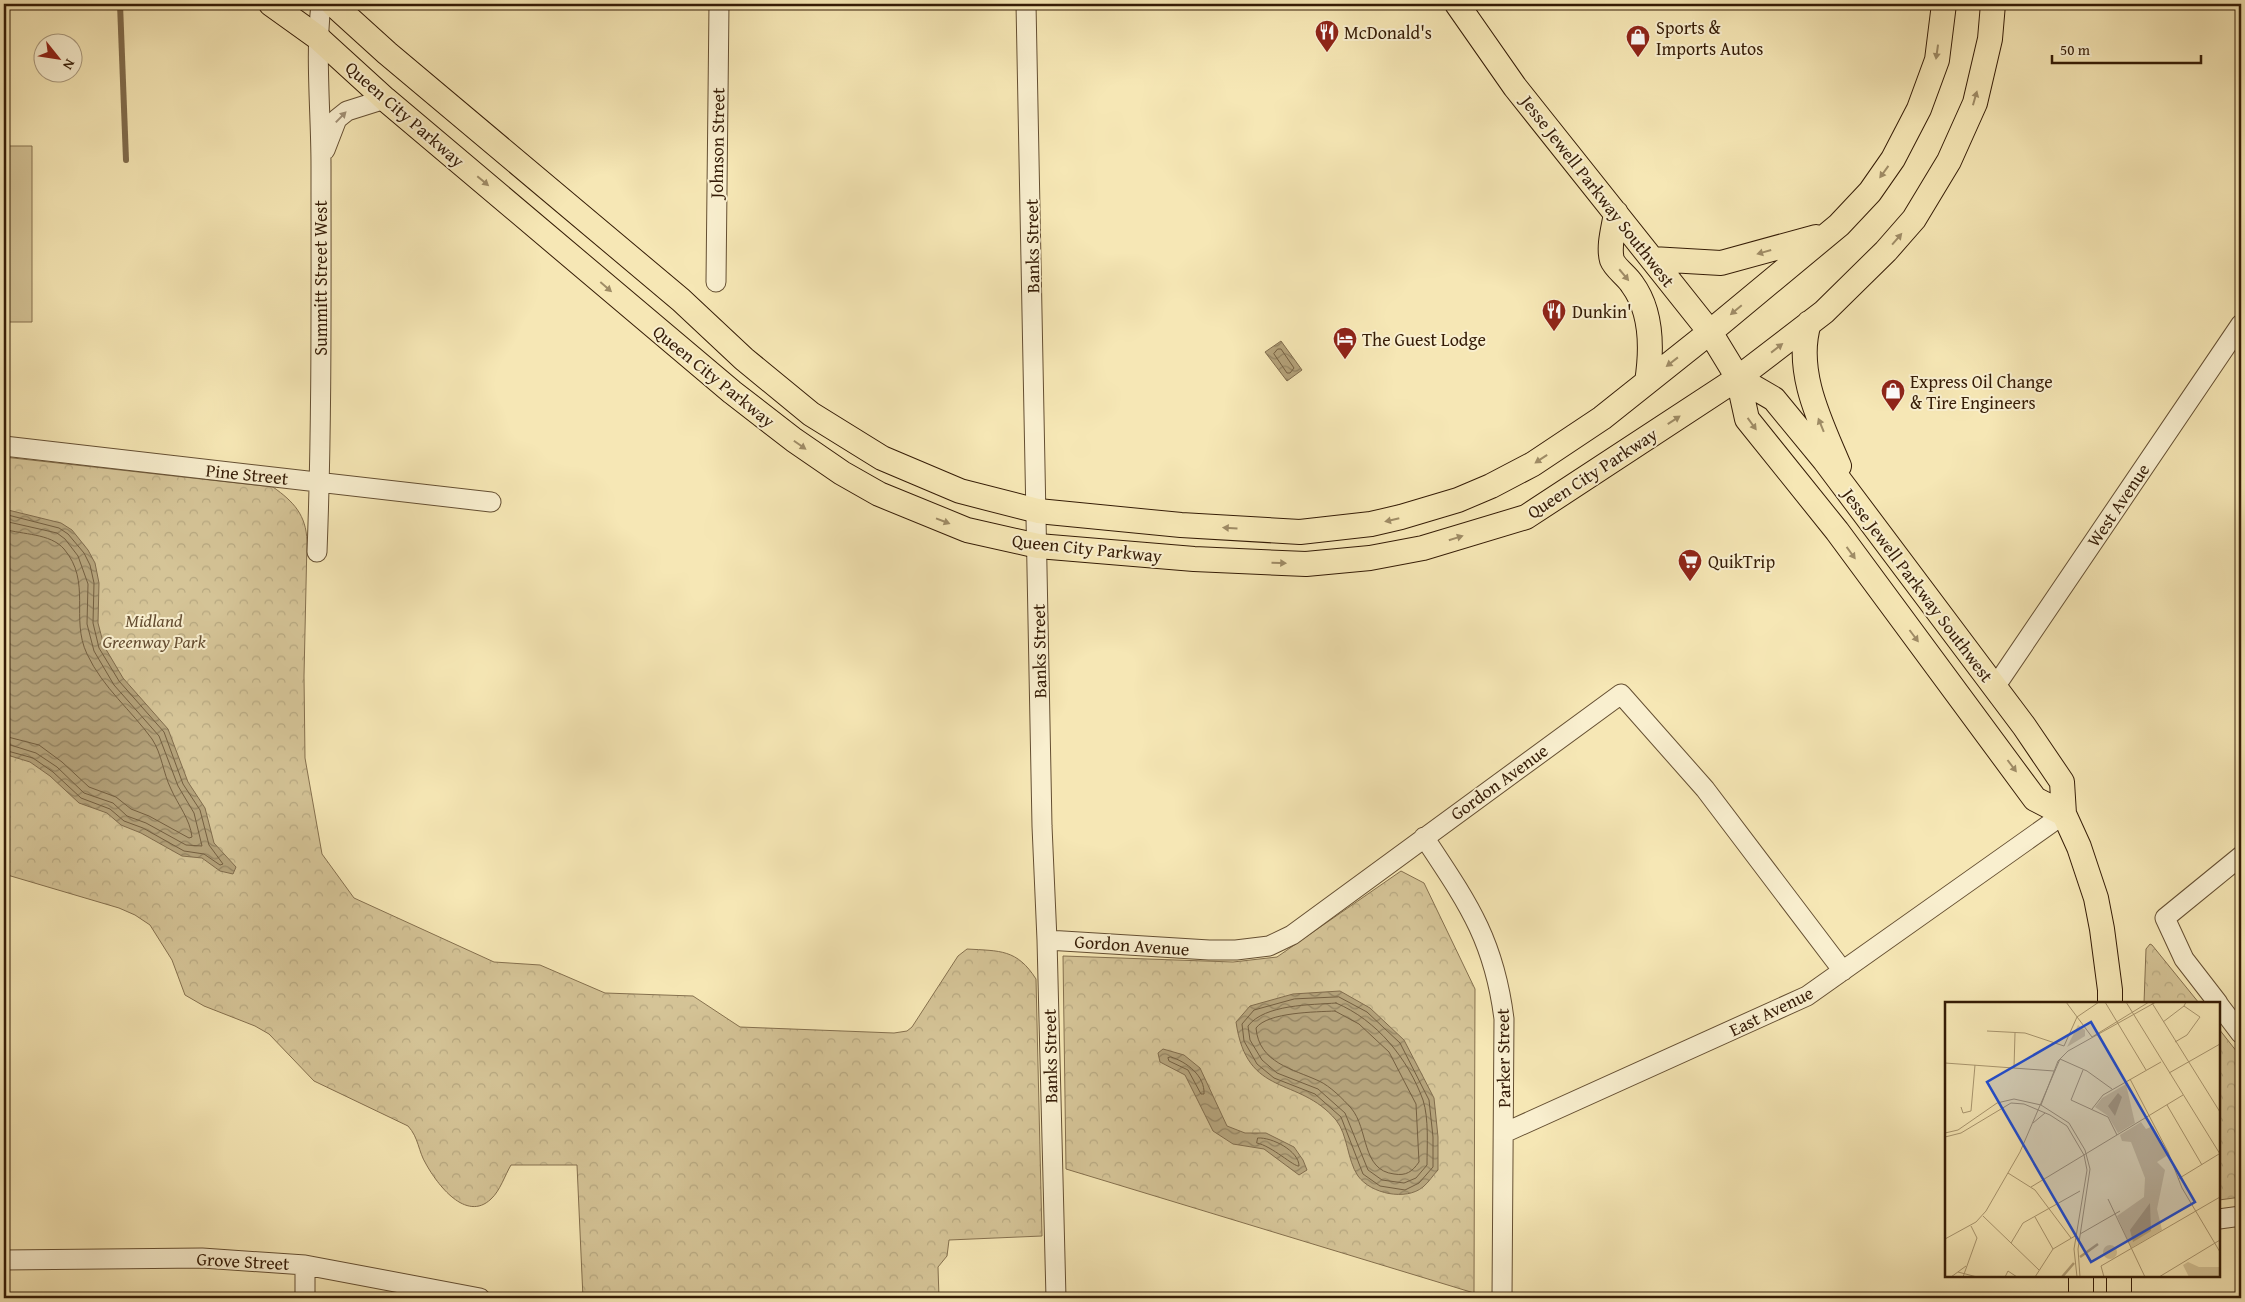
<svg xmlns="http://www.w3.org/2000/svg" width="2245" height="1302" viewBox="0 0 2245 1302" font-family="'Gentium Book Plus',serif">
  <defs>
    <pattern id="forest-crowns" width="20" height="18" patternUnits="userSpaceOnUse" patternTransform="scale(1.25)"><rect width="20" height="18" fill="#d5c497"/><path d="M2 6a3 3 0 1 1 6 0M12 15a3 3 0 1 1 6 0" fill="none" stroke="#b7a881"/></pattern>
    <pattern id="water-waves" width="16" height="10" patternUnits="userSpaceOnUse" patternTransform="scale(1.25)"><rect width="16" height="10" fill="#b4a27a"/><path d="M0 5q4-4 8 0t8 0" fill="none" stroke="#938362"/></pattern>
  </defs>
  <rect width="100%" height="100%" fill="#f6e7b5"/>
  <filter id="stains"><feTurbulence type="fractalNoise" baseFrequency=".004" numOctaves="4"/><feColorMatrix values="0 0 0 0 .2 0 0 0 0 .09 0 0 0 0 .02 0 0 0 .5 -.17"/></filter>
  <radialGradient id="worn" r=".72"><stop offset=".6" stop-color="#630" stop-opacity="0"/><stop offset="1" stop-color="#630" stop-opacity=".3"/></radialGradient>
  <!-- forest -->
  <path fill="url(#forest-crowns)" stroke="#85704e" d="M4 457 273 487C294 502 306 515 307 541L304 676 305 758 322 854 354 898 494 962 540 965 605 993 693 996 740 1027 894 1033 907 1031 912 1027 958 956 967 949C1000 951 1017 949 1036 979L1042 1236 949 1240 947 1256 938 1267 939 1298H583L577 1165H511C505 1175 500 1191 491 1199 466 1223 437 1184 426 1164 418 1151 419 1138 408 1126L314 1081 269 1034 255 1026 204 1006 185 995 172 960 150 925 135 915 119 908 4 874Z
    M1401 871 1424 883 1475 989 1474 1293 1066 1169 1063 956 1233 962 1277 957Z
    M2150 944 2152 945 2199 1003H2144L2146 949Z
    M2219 1029 2241 1057V1197L2219 1200Z"/>
  <!-- pitch -->
  <path fill="#d5c497" stroke="#85704e" d="M4 146H32V322H4Z"/>
  <!-- water -->
  <path fill="url(#water-waves)" stroke="#816c4c" d="M1281 341 1302 370 1287 381 1265 352Z
    M4 509 61 523 72 530 88 550 95 563 99 583 98 623 104 646 123 678 168 729 188 782 205 808 214 843 236 867 233 874 220 871 202 858 182 856 141 833 121 825 107 813 79 803 50 776 30 762 4 754Z
    M1340 991 1370 1008 1404 1040 1434 1098 1438 1137V1170C1433 1175 1429 1182 1423 1187 1406 1201 1371 1194 1358 1176 1347 1160 1348 1135 1336 1120 1298 1075 1247 1099 1236 1022L1250 1006 1293 994Z
    M1163 1049 1184 1055 1200 1068 1227 1126 1245 1133H1266L1294 1147 1303 1160 1307 1170 1299 1175 1264 1149 1233 1144 1213 1131 1185 1075 1160 1062 1158 1053Z"/>
  <g fill="none" stroke-linecap="round" stroke-linejoin="round">
    <!-- shore -->
    <path stroke="#745f40" stroke-width="1" d="M1278 349H1281L1294 368 1290 373H1287L1274 354Z
      M4 514 59 528 68 534 84 553 90 565 94 583 93 623 99 648 119 681 164 732 183 784 200 810 209 845 223 864 220 865 204 854 184 851 143 828 124 821 110 809 81 798 53 772 33 758 4 750
      M4 521 57 533 65 539 78 556 88 584 87 624 94 651 114 685 159 736 178 786 194 813 202 846 186 845 146 823 127 816 113 803 84 793 57 767 36 753 4 743
      M4 529C23 535 50 533 64 549 92 582 70 618 87 654 103 688 131 710 152 739 162 754 163 773 171 789 178 805 190 819 192 837L189 838 149 816 131 809 116 797 89 787 62 762 39 745 4 736
      M1339 997 1367 1012 1400 1043 1429 1100 1433 1137V1167L1419 1183 1405 1190 1380 1186 1363 1174 1341 1117 1315 1094 1274 1078 1257 1064 1244 1041 1242 1024 1254 1010 1294 999Z
      M1336 1003C1377 1020 1408 1059 1423 1100 1429 1119 1427 1145 1427 1165L1416 1178 1404 1183 1382 1180 1368 1170 1345 1113 1318 1089 1277 1073 1262 1060 1250 1040 1248 1026C1265 1004 1311 1005 1336 1003Z
      M1335 1011 1359 1024 1389 1052 1416 1104 1419 1162C1412 1172 1406 1176 1394 1174 1361 1170 1369 1129 1351 1108 1343 1099 1330 1086 1319 1081 1293 1069 1259 1063 1256 1028 1268 1012 1316 1012 1335 1011Z
      M1171 1057C1187 1062 1205 1076 1204 1094H1201L1188 1070 1169 1061 1168 1058Z
      M1258 1138C1272 1137 1299 1151 1299 1166 1294 1167 1272 1146 1257 1143Z"/>
    <!-- stream -->
    <path stroke="#816c4c" stroke-width="6" d="M120 4 126 160"/>
    <defs>
      <path id="minor" d="M1026 4 1042 826 1047 940 1056 1298
        M325 150 337 119 347 111 385 99
        M716 282 719 4
        M4 446 491 502
        M317 552C322 424 321 295 321 166 321 112 315 57 321 4
        M1995 687 2241 324
        M1424 837C1467 902 1494 939 1504 1019L1502 1298
        M1047 940 1209 950H1236L1269 946 1292 935 1621 694 1705 789 1843 971
        M2218 1003 2184 959 2165 918 2241 856
        M2219 1005 2241 1034
        M1504 1133 1807 996 2064 814
        M2219 1219 2241 1216
        M4 1260 202 1258 305 1265 480 1298
        M305 1265V1298"/>
      <path id="major" d="M271 4 317 37 385 99 732 392 794 440 842 473 879 494 967 530 1038 546 1194 559 1306 564 1370 558 1423 548 1526 517 1738 378 1824 312 1886 251 1914 219 1949 161 1975 103 1990 39 1993 4
        M333 4 387 53 681 300 744 359 811 414 882 458 960 491 1038 511 1181 525 1300 532 1371 524 1401 517 1458 500 1491 486 1533 464 1602 418 1710 332 1839 225 1870 192 1893 159 1919 109 1937 60 1944 4
        M1457 4 1515 87 1710 332 1738 378 1747 419 1837 531 2035 799 2064 814
        M1616 213C1614 227 1608 246 1612 260 1615 268 1627 276 1632 284 1652 311 1652 350 1647 382
        M1652 259 1721 263 1816 237
        M1809 323C1794 371 1821 423 1839 466
        M1738 378 1774 399 1825 461 2024 726 2062 782 2064 814 2079 847 2096 898 2102 929 2110 990V1003
        M2081 1276V1298
        M2119 1276V1298"/>
    </defs>
    <!-- minor casing -->
    <use href="#minor" stroke="#654f32" stroke-width="21"/>
    <!-- major casing -->
    <use href="#major" stroke="#351c06" stroke-width="26"/>
    <!-- minor -->
    <use href="#minor" stroke="#f9efcf" stroke-width="19"/>
    <!-- major -->
    <use href="#major" stroke="#f6e7b5" stroke-width="24"/>
  </g>
  <!-- one-way arrows -->
  <defs><path id="oneway-solid" d="M-6-.8H1V-3.2L6.5 0L1 3.2V.8H-6Z" transform="scale(1.25)"/></defs>
  <g fill="#9f8c66">
    <use href="#oneway-solid" transform="translate(1937 52) rotate(98)"/>
    <use href="#oneway-solid" transform="translate(1975 98) rotate(-74)"/>
    <use href="#oneway-solid" transform="translate(1884 172) rotate(126)"/>
    <use href="#oneway-solid" transform="translate(483 181) rotate(40)"/>
    <use href="#oneway-solid" transform="translate(1897 239) rotate(-49)"/>
    <use href="#oneway-solid" transform="translate(1764 252) rotate(164)"/>
    <use href="#oneway-solid" transform="translate(1624 275) rotate(50)"/>
    <use href="#oneway-solid" transform="translate(606 287) rotate(41)"/>
    <use href="#oneway-solid" transform="translate(1736 310) rotate(140)"/>
    <use href="#oneway-solid" transform="translate(1777 348) rotate(-38)"/>
    <use href="#oneway-solid" transform="translate(1672 362) rotate(142)"/>
    <use href="#oneway-solid" transform="translate(1674 420) rotate(-33)"/>
    <use href="#oneway-solid" transform="translate(1752 424) rotate(54)"/>
    <use href="#oneway-solid" transform="translate(1821 425) rotate(-112)"/>
    <use href="#oneway-solid" transform="translate(800 445) rotate(35)"/>
    <use href="#oneway-solid" transform="translate(1541 459) rotate(146)"/>
    <use href="#oneway-solid" transform="translate(1392 520) rotate(167)"/>
    <use href="#oneway-solid" transform="translate(943 521) rotate(21)"/>
    <use href="#oneway-solid" transform="translate(1230 528) rotate(-177)"/>
    <use href="#oneway-solid" transform="translate(1456 538) rotate(-17)"/>
    <use href="#oneway-solid" transform="translate(1851 553) rotate(54)"/>
    <use href="#oneway-solid" transform="translate(1279 563) rotate(2)"/>
    <use href="#oneway-solid" transform="translate(1914 636) rotate(53)"/>
    <use href="#oneway-solid" transform="translate(2012 766) rotate(53)"/>
  </g>
  <use fill="#a19075" href="#oneway-solid" transform="translate(341 117) rotate(-46)"/>
  <!-- icons -->
  <defs>
    <symbol id="restaurant-pin" viewBox="-11 -11 22 30"><path d="M0 17L-7.5 6A9.5 9.5 0 1 1 7.5 6Z" fill="#8f2418" stroke="#f9efcf"/><path d="M-5-6h1v4h1v-4h1v4h1v-4h1v5L-1.5 .5V6h-2V.5L-5-1ZM5-6V6H3V1.5H1.5Q1.5-4 5-6Z" fill="#fff"/></symbol>
    <symbol id="shop-pin" viewBox="-11 -11 22 30"><path d="M0 17L-7.5 6A9.5 9.5 0 1 1 7.5 6Z" fill="#8f2418" stroke="#f9efcf"/><path d="M-5-2.5h2.3a2.7 3.5 0 0 1 5.4 0H5L5.5 6h-11ZM-1.5-2.5h3a1.5 2.3 0 0 0-3 0Z" fill="#fff"/></symbol>
    <symbol id="hotel-pin" viewBox="-11 -11 22 30"><path d="M0 17L-7.5 6A9.5 9.5 0 1 1 7.5 6Z" fill="#8f2418" stroke="#f9efcf"/><path d="M-6-4.5h1.5V1H6V5H4.5V3h-9V5H-6ZM-4 0a1.8 1.8 0 1 1 3.6 0ZM.5 0V-2.5h3Q6-2.5 6 0Z" fill="#fff"/></symbol>
    <symbol id="supermarket-pin" viewBox="-11 -11 22 30"><path d="M0 17L-7.5 6A9.5 9.5 0 1 1 7.5 6Z" fill="#8f2418" stroke="#f9efcf"/><path d="M-6-5.5h2.5l.6 2H6L4.5 2H-2.5L-4.4-4H-6ZM-1.5 3.2a1.3 1.3 0 1 0 .1 0ZM3 3.2a1.3 1.3 0 1 0 .1 0Z" fill="#fff"/></symbol>
  </defs>
  <g fill-rule="evenodd">
    <use href="#restaurant-pin" x="1313" y="18" width="28" height="38"/>
    <use href="#shop-pin" x="1624" y="23" width="28" height="38"/>
    <use href="#restaurant-pin" x="1540" y="297" width="28" height="38"/>
    <use href="#hotel-pin" x="1331" y="325" width="28" height="38"/>
    <use href="#shop-pin" x="1879" y="377" width="28" height="38"/>
    <use href="#supermarket-pin" x="1676" y="547" width="28" height="38"/>
  </g>
  <g text-anchor="middle" dominant-baseline="central" stroke-width="4" stroke-linejoin="round" paint-order="stroke">
    <!-- poi labels -->
    <g font-size="18" fill="#351c06" stroke="#f9efcf" text-anchor="start">
      <text x="1656" y="27">Sports &amp;<tspan x="1656" dy="21">Imports Autos</tspan></text>
      <text x="1344" y="32">McDonald's</text>
      <text x="1572" y="311">Dunkin'</text>
      <text x="1362" y="339">The Guest Lodge</text>
      <text x="1910" y="381">Express Oil Change<tspan x="1910" dy="21">&amp; Tire Engineers</tspan></text>
      <text x="1708" y="561">QuikTrip</text>
    </g>
    <!-- street labels -->
    <g font-size="18" fill="#351c06" stroke="#f9efcf">
      <text transform="translate(405 114) rotate(41)">Queen City Parkway</text>
      <text transform="translate(717 143) rotate(-89)">Johnson Street</text>
      <text transform="translate(1598 191) rotate(52)">Jesse Jewell Parkway Southwest</text>
      <text transform="translate(1032 246) rotate(-91)">Banks Street</text>
      <text transform="translate(320 278) rotate(-90)">Summitt Street West</text>
      <text transform="translate(714 376) rotate(39)">Queen City Parkway</text>
      <text transform="translate(1592 473) rotate(-33)">Queen City Parkway</text>
      <text transform="translate(247 474) rotate(6)">Pine Street</text>
      <text transform="translate(2118 505) rotate(-56)">West Avenue</text>
      <text transform="translate(1087 548) rotate(6)">Queen City Parkway</text>
      <text transform="translate(1918 585) rotate(53)">Jesse Jewell Parkway Southwest</text>
      <text transform="translate(1039 651) rotate(-91)">Banks Street</text>
      <text transform="translate(1499 782) rotate(-36)">Gordon Avenue</text>
      <text transform="translate(1132 945) rotate(4)">Gordon Avenue</text>
      <text transform="translate(1771 1011) rotate(-26)">East Avenue</text>
      <text transform="translate(1050 1056) rotate(-91)">Banks Street</text>
      <text transform="translate(1503 1058) rotate(-91)">Parker Street</text>
      <text transform="translate(243 1261) rotate(3)">Grove Street</text>
    </g>
    <!-- park labels -->
    <g font-size="18" font-style="italic" fill="#654e32" stroke="#f9efcf">
      <text x="154" y="620">Midland<tspan x="154" dy="21">Greenway Park</tspan></text>
    </g>
  </g>
  <!-- overview -->
  <g transform="translate(1945 1002)">
    <rect width="275" height="275" fill="#f6e7b5"/>
    <path d="M133 23 140 28V34L122 45ZM181 82 190 121 173 131 163 114 150 105 157 96ZM196 120 201 127 208 124 223 153 212 160 220 168 212 207 217 228 186 246 172 214 199 195 200 176 186 140 177 139 175 133ZM243 260 254 265H275V275H244L238 263Z" fill="#d5c497"/>
    <path d="M158 250a7 7 0 1 1 14 0a7 7 0 1 1-14 0Z" fill="#d5c497"/>
    <path d="M173 91 177 95 170 114 163 104ZM205 201 206 229 188 240 185 228Z" fill="#b4a27a"/>
    <path fill="none" stroke="#b4a27a" stroke-width="2.5" d="M135 255 153 242M117 275 129 261"/>
    <path fill="none" stroke="#a9966f" stroke-width="1" d="M121 0 147 35M160 0 201 68M181 0 275 152M207 1 275 110M218 20 239 4M42 29 80 31 119 44 132 15 154 0M147 35 204 0M230 40 242 33 255 15 239 4 241 0M115 57 142 69 167 87M0 61 109 69M69 66 70 31M138 68 126 98 163 115 172 133M224 71 275 42M185 77 223 150 237 186 275 250M96 103 113 59 123 49 211 0M222 103 257 163M16 105 18 111 26 109 30 63M147 107 158 93 216 60M88 121 100 111M0 131 13 128 52 101 69 97 96 103 124 121 140 148 145 167 133 247 135 275M0 135 16 131 66 101 79 102 105 113 122 124 139 153 142 168 129 247 132 275M63 171 90 188 126 236M233 177 274 152M86 185 238 93M163 197 200 275M38 214 94 268M90 215 108 247M135 232 175 209M0 237 31 220 41 209 75 150 115 57M66 241 78 221 135 189M13 270 32 275M6 275 21 264M18 275 32 236 26 224M60 275 63 269 72 275M90 275 108 247 130 234M159 275 156 264 275 195M214 275 275 238"/>
    <path fill="#1d4ed8" fill-opacity="0.15" stroke="#1d4ed8" stroke-width="2.5" d="M146 20 250 200 146 260 42 80Z"/>
    <rect width="275" height="275" fill="none" stroke="#351c06" stroke-width="2.5"/>
  </g>
  <!-- margin -->
  <rect width="2245" height="1302" fill="none" stroke="#f6e7b5" stroke-width="20"/>
  <rect x="5" y="5" width="2235" height="1292" fill="none" stroke="#351c06" stroke-width="2.5"/>
  <rect x="10" y="10" width="2225" height="1282" fill="none" stroke="#351c06"/>
  <!-- north arrow -->
  <g transform="translate(58 58) rotate(120)"><circle r="24" fill="#f9efcf" stroke="#ab9b7f"/>
  <path d="M0-4L9 19L0 12L-9 19Z" fill="#8f2418"/>
  <text y="-8" font-size="14" font-weight="bold" text-anchor="middle" fill="#351c06">N</text>
  </g>
  <!-- scale -->
  <path d="M2052 55v8h149v-8" fill="none" stroke="#351c06" stroke-width="2.5"/>
  <text x="2060" y="55" font-size="15" fill="#351c06" stroke="#f9efcf" stroke-width="4" paint-order="stroke">50 m</text>
  <rect width="100%" height="100%" filter="url(#stains)"/>
  <rect width="100%" height="100%" fill="url(#worn)"/>
</svg>
